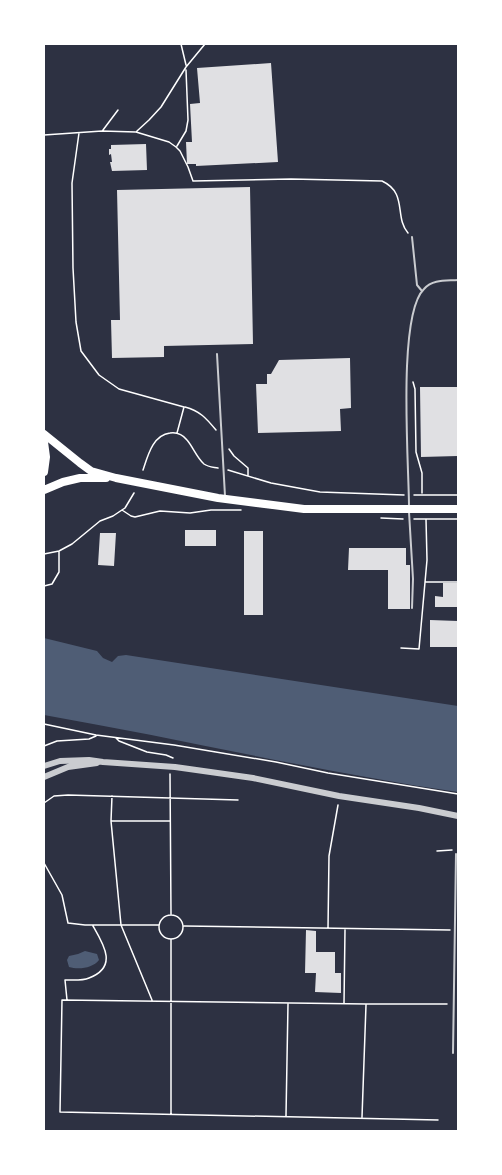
<svg xmlns="http://www.w3.org/2000/svg" width="502" height="1175" viewBox="0 0 502 1175" font-family="'Sofia Sans Condensed',sans-serif">
  <rect width="100%" height="100%" fill="#2d3142"/>
  <!-- water -->
  <path fill="#4f5d75" d="M44 638 97 651 103 658 112 662 118 656 126 655 458 706V792C319 772 182 739 44 715Z
    M85 951 97 954 99 960C93 968 79 970 69 967L67 960 69 956 78 954Z"/>
  <!-- building -->
  <path fill="#e0e0e3" d="M271 63 278 162 196 166V164H187L186 142H192L190 104 200 103 197 68Z
    M146 144 147 170 112 171 110 162H112L111 154 109 155V149H111V145Z
    M250 187 253 344 164 346V357L112 358 111 320H120L117 190Z
    M350 358 351 408 340 409 341 431 258 433 256 384H267V374H271L279 360Z
    M420 387H458V456L421 457Z
    M185 530H216V546H185Z
    M244 531H263V615H244Z
    M100 533H116L114 566 98 565Z
    M349 548H406V565H410V609H388V570H348Z
    M443 583H458V607H435V596L443 597Z
    M430 620 458 621V647H430Z
    M306 930 316 931V952H335V973H341V993L315 992 316 973H305Z"/>
  <g fill="none" stroke-linecap="round" stroke-linejoin="round">
    <!-- path -->
    <path stroke="#fff" stroke-width="1.5" d="M181 44 186 65
      M103 130 118 110
      M137 131 149 120 161 107 186 67 205 44
      M79 133 72 183 73 268 76 322 81 351 99 375 119 389 184 407 177 433
      M44 135 102 131 136 132 169 142 176 147 180 151 188 167 193 181 291 179 382 181C408 193 394 217 408 233
      M177 146 186 131 188 120 186 70
      M413 382 415 389 416 452 422 473V493
      M185 407C200 411 206 418 216 430
      M229 449 234 456 248 468V475
      M143 470C148 455 153 435 170 433 177 432 183 435 187 440 193 447 197 458 204 464 208 467 213 467 218 468
      M228 470 271 483 320 492 404 495
      M414 495H458
      M122 510 131 516 135 517 160 511 190 513 211 510H241
      M381 518 403 519
      M414 519H458
      M44 554 59 551 72 544 100 521 113 516 125 508 134 493
      M426 582H458
      M44 586 52 584 59 572V552
      M401 648 419 649 427 560 426 519
      M44 724 96 735 174 745 276 762 328 773 458 794
      M116 738 119 741 147 752 166 755 173 758
      M44 746 57 741 89 739 96 736
      M170 774 171 914
      M112 796 111 821 121 925 152 1000
      M44 803 54 796 68 795 238 800
      M112 821H170
      M437 851 452 850
      M44 863 62 895 68 923 85 925H159
      M159 927a12 12 0 1 1 24 0a12 12 0 1 1-24 0Z
      M184 926 450 930
      M328 928 329 856 338 805
      M67 1000 65 980C73 980 82 981 89 978 118 967 104 945 93 926
      M344 1003 345 930
      M171 1114V939
      M286 1116 288 1004
      M362 1117 366 1005
      M438 1120 60 1112 62 1000 366 1004H447"/>
    <!-- service -->
    <path stroke="#caccd0" stroke-width="2" d="M412 237 417 285 422 291
      M217 354 225 496
      M409 507C409 465 397 315 424 289 433 279 446 281 458 280
      M409 512 413 579 412 608
      M453 1053 456 854"/>
    <!-- tertiary -->
    <path stroke="#caccd0" stroke-width="6" d="M44 766 60 761 89 760 103 762 175 767 253 778 339 796 419 808 458 816
      M44 777 68 767 97 763"/>
    <!-- secondary -->
    <path stroke="#fff" stroke-width="8" d="M44 434 80 463 91 471 116 478 218 498 304 509H458
      M44 490 63 482 80 478H106"/>
    <!-- primary -->
    <path stroke="#fff" stroke-width="8" d="M44 442 46 457 44 472"/>
  </g>
  <!-- border -->
  <rect width="502" height="1175" fill="none" stroke="#ffffff" stroke-width="90"/>
</svg>
